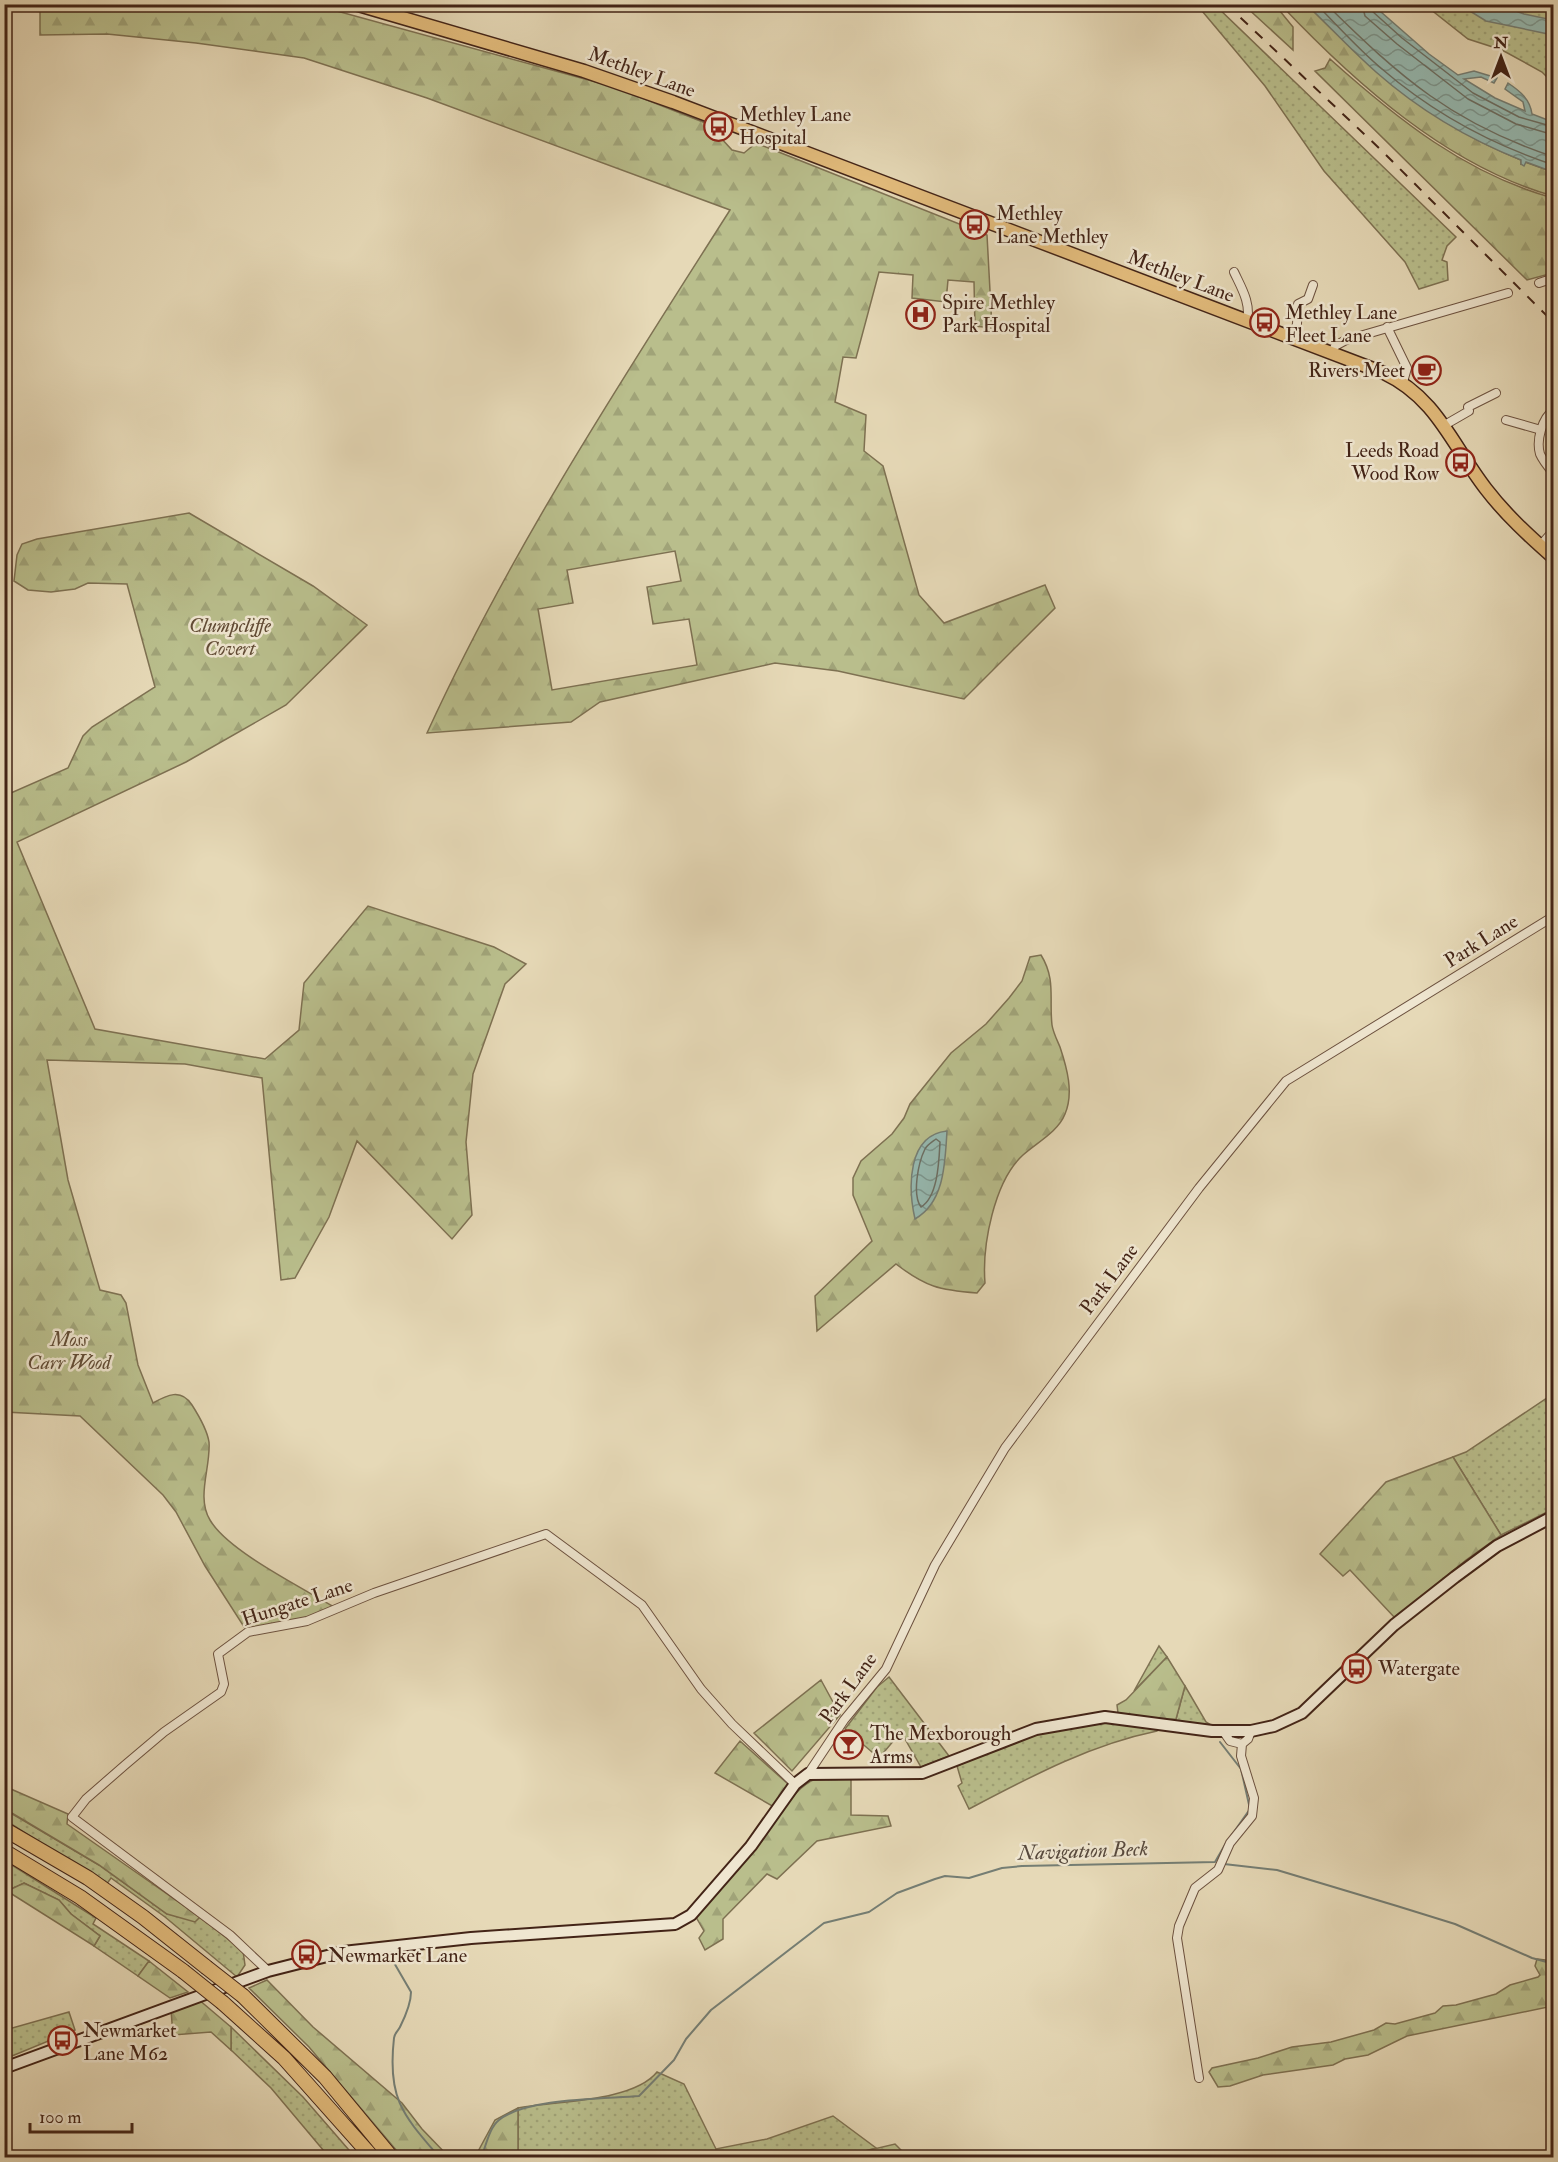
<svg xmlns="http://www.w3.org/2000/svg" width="1558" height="2162" viewBox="0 0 1558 2162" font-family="'IM FELL Double Pica',serif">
  <defs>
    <pattern id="grass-dots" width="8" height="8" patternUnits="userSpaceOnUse" patternTransform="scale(1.5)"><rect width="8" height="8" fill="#b9be8c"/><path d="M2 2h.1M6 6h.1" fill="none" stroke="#a0a378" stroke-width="1.8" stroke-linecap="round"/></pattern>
    <pattern id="forest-firs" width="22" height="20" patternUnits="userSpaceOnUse" patternTransform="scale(1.5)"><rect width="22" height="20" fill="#b9be8c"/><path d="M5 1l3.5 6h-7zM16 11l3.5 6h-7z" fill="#a0a378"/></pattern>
    <pattern id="water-waves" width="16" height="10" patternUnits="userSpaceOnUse" patternTransform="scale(1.5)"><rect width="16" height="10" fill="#96bab2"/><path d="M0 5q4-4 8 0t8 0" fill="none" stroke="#7c9790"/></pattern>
  </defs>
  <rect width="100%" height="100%" fill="#e6d9b7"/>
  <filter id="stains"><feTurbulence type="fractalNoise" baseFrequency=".00333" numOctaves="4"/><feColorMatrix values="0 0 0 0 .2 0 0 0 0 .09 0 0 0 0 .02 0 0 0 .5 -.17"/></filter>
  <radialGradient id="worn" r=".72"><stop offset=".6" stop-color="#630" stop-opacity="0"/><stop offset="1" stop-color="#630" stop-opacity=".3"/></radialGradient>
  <!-- grass -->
  <path fill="url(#grass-dots)" stroke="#7e7152" stroke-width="1.5" d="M1197 5H1215L1456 237 1447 246 1442 260 1447 262 1448 280 1419 289 1405 262 1324 171 1265 86Z
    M1425 5H1553V83L1542 72 1502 50 1468 39Z
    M1553 1394V1509L1501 1535 1453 1457 1466 1452Z
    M1159 1646 1167 1657 1134 1691Z
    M889 1677 949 1756 921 1767 901 1732 879 1758 845 1729 877 1687Z
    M1185 1686 1206 1722 1214 1727 1161 1720 1176 1719Z
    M1104 1721 1157 1728V1731C1089 1745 1030 1777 969 1809L958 1786 962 1783 957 1766 1026 1736Z
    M4 1809 99 1865 167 1914 200 1917 243 1951 245 1965 237 1977 165 1917 111 1878 106 1885 5 1820Z
    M4 1860 96 1918 93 1924 149 1961 138 1976 94 1946 100 1936 71 1914 59 1900 24 1883 7 1891 5 1889Z
    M69 2012 75 2030 12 2056 5 2040V2030Z
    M231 2027 303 2097 355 2157H329L271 2088 231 2050Z
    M657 2072 684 2084 716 2149 767 2139 833 2116 876 2148 840 2158 518 2157V2108C555 2101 633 2102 657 2072Z"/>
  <!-- forest -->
  <path fill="url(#forest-firs)" stroke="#7e7152" stroke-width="1.5" fill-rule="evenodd" d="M40 5H315L614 87 708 124 732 150 744 153 756 143 987 235 992 328 975 326 974 282 948 280 946 302 912 298 913 275 879 272 856 358 843 357 835 402 866 415 864 451 883 466 919 595 944 623 1045 585 1055 608 964 699 838 671 775 663 600 702 571 722 427 733C511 549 622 380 730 210L427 98 304 58 196 43 107 34 40 35ZM675 551 681 581 647 587 653 624 689 619 697 665 552 690 538 609 573 603 567 570Z
    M1244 5H1275L1293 27V50Z
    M1281 5H1307C1377 74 1428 122 1521 160V164L1525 162 1553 172V196C1447 166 1355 83 1281 5Z
    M1330 59C1397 119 1466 174 1553 198V273L1527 280 1315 71 1325 68Z
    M189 513 313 586 367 625 286 705 186 762 17 842 95 1029 265 1059 299 1030 304 983 368 906 494 947 526 964 505 984 473 1074 466 1142 472 1215 452 1239 357 1141 329 1217 295 1278 281 1280 262 1078 185 1064 47 1060 68 1180 100 1290 121 1295 126 1303 138 1365 153 1403C167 1395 181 1388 192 1405 199 1416 207 1429 209 1442 211 1467 196 1497 210 1520 228 1551 301 1587 334 1607L303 1619 246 1630 205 1566 176 1512 163 1495 80 1416 5 1412 4 796 68 768 83 736 92 727 155 687 127 584 88 583 75 589 51 592 28 590 14 581 17 555 22 544 37 539Z
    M1041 955C1056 979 1049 999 1052 1025 1053 1032 1057 1040 1060 1047 1067 1068 1074 1093 1065 1114 1058 1132 1036 1143 1023 1155 994 1181 982 1246 985 1283L977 1293C939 1290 926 1287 896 1264L817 1331 815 1296 872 1241 853 1195V1178L861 1161 892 1134 904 1118 910 1104 951 1053 986 1024 1009 998 1022 981 1030 957Z
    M1453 1457 1501 1535 1466 1560 1395 1618 1350 1570 1343 1576 1320 1554 1386 1482Z
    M1167 1657 1185 1686 1176 1719 1160 1720 1118 1713 1117 1705 1126 1700Z
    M821 1680 840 1715 792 1771 754 1733Z
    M740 1741 788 1784 774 1807 715 1773Z
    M817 1778 851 1779V1815L888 1816 891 1826 817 1841 777 1879 767 1874 723 1919V1939L705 1950 699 1938 704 1931 696 1917C720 1888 744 1860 767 1832 784 1811 792 1789 817 1778Z
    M4 1786 68 1814 67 1824 200 1917 195 1922 167 1914 99 1865 5 1809Z
    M24 1883 59 1900 71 1914 100 1936 94 1946 7 1891Z
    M1537 1959 1553 1961V2006L1407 2036 1368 2055 1345 2059 1333 2065 1263 2075 1230 2086 1218 2087 1209 2072 1212 2068 1258 2058 1292 2047 1331 2042 1374 2030 1386 2023 1395 2024 1435 2013 1443 2006 1456 2005 1496 1994 1510 1985 1538 1977 1540 1975 1535 1966Z
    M149 1961 188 1992 170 1998 138 1976Z
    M267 1980 313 2027 402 2103 422 2129 449 2157H402L309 2047 249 1988Z
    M198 1999 231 2027V2050L211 2032 173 2035 171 2010Z
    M518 2108V2157H475L495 2120Z
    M895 2144 904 2153 888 2157H840Z"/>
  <!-- water -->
  <path fill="url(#water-waves)" stroke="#757e74" stroke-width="1.5" d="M1307 5H1373L1429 54 1458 75 1474 71 1497 78 1494 83 1481 77 1464 79 1495 98 1525 111 1523 102 1505 89 1508 83C1520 91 1530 99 1532 114L1553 122V172L1526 162 1524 166 1521 164V160C1468 139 1419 110 1376 72 1352 51 1330 27 1307 5Z
    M1460 5H1499L1524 14 1553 20V35L1486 21Z
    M947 1131C945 1162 945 1202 915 1219 908 1188 907 1135 947 1131Z"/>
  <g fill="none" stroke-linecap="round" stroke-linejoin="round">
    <!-- shore -->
    <path stroke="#6c6f64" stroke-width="1.5" d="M1316 4C1338 26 1358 49 1382 69 1433 113 1490 144 1554 165
      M1326 4C1401 78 1452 123 1554 157
      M1362 4 1365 16 1397 44 1468 99 1516 124 1554 135
      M1370 4 1372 11 1402 38 1473 93 1519 117 1554 127
      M936 1139 940 1142C939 1161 938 1197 921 1207 912 1195 918 1163 925 1149 927 1145 932 1142 936 1139Z"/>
    <!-- stream -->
    <path stroke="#757e74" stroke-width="2" d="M1220 1742 1241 1769 1250 1809 1231 1836
      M1224 1864 1277 1870 1397 1906 1455 1924 1532 1958 1554 1964
      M393 1961 411 1992C411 2002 405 2017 400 2027 398 2031 394 2034 394 2038 387 2099 403 2115 440 2158
      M481 2158C486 2146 489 2128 499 2120 526 2098 604 2099 639 2096L674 2060 686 2039 711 2010 824 1923 869 1912 897 1893 935 1879 945 1876 969 1878 1002 1868 1022 1866 1215 1862 1226 1843"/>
    <defs>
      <path id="minor" d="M1234 272C1242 289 1251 303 1247 322
        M1539 283 1554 278
        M1387 327 1407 368 1403 382
        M1292 339 1297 324 1298 304 1308 299 1313 285
        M1332 353 1335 346 1346 340 1508 293
        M1554 410C1542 418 1536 440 1540 454 1543 461 1549 468 1554 474
        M1506 420 1541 430
        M1443 426 1469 411 1468 407 1496 393
        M1540 546 1554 530
        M1242 1744 1248 1739 1251 1731
        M808 1774 844 1720 886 1669 935 1565 1005 1448 1199 1188 1286 1081 1554 916
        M268 1971 230 1935 72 1817 86 1799 125 1765 164 1732 221 1692 224 1684 218 1654 248 1632 307 1621 374 1593 546 1534 642 1605 701 1689 732 1724 795 1784
        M1199 2078 1177 1938 1179 1926 1195 1888 1218 1870 1230 1843 1252 1816 1254 1798 1241 1756 1242 1744 1230 1741 1223 1731"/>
      <path id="secondary" d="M4 2068 268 1971 343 1952 471 1938 675 1924 691 1915 751 1846 795 1784 808 1774 922 1773 1036 1729 1105 1717 1212 1731H1251L1274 1726 1302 1713 1394 1625 1455 1577 1497 1546 1554 1516"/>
      <path id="primary" d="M355 4 584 71 673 102 1384 373C1437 398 1452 445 1486 489 1506 515 1529 536 1554 558"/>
      <path id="motorway" d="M4 1829 88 1878 143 1917 206 1967
        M4 1851 80 1897 183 1971
        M243 1996 325 2077 392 2158
        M223 2003 284 2058 373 2158"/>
    </defs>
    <!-- minor casing -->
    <use href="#minor" stroke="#6c513f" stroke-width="10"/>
    <!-- secondary casing -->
    <use href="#secondary" stroke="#432417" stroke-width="14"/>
    <!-- primary casing -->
    <use href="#primary" stroke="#432417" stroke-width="15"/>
    <!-- motorway casing -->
    <use href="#motorway" stroke="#432417" stroke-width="16"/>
    <!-- minor -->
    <use href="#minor" stroke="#efe6d0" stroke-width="8"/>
    <!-- secondary -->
    <use href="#secondary" stroke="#efe6d0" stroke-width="10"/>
    <!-- primary -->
    <use href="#primary" stroke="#e3bc7c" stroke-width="12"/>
    <!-- motorway -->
    <use href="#motorway" stroke="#e3bc7c" stroke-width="14"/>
    <!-- rail -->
    <path stroke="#432417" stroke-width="2" stroke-dasharray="10 10" stroke-linecap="butt" d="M1226 4 1380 149 1554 323"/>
    <defs>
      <path id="motorway-bridge" d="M206 1967 243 1996
        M183 1971 223 2003"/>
    </defs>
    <!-- motorway-bridge casing -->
    <use href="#motorway-bridge" stroke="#432417" stroke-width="16" stroke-linecap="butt"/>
    <!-- motorway-bridge -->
    <use href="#motorway-bridge" stroke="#e3bc7c" stroke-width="14"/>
  </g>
  <!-- icons -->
  <defs>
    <symbol id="bus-ring" viewBox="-11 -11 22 22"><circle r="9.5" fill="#efe6d0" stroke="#8f2418" stroke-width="1.5"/><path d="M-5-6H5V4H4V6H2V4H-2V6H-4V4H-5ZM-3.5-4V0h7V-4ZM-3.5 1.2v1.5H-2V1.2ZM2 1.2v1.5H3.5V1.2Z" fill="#8f2418"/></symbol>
    <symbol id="hospital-ring" viewBox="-11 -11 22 22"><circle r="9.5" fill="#efe6d0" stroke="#8f2418" stroke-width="1.5"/><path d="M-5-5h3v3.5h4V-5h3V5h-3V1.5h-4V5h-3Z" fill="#8f2418"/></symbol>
    <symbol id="cafe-ring" viewBox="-11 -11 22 22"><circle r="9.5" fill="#efe6d0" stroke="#8f2418" stroke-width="1.5"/><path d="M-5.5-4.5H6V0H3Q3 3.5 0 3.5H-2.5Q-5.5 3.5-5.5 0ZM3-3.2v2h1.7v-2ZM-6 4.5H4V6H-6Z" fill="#8f2418"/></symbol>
    <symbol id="bar-ring" viewBox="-11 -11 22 22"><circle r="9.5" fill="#efe6d0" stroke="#8f2418" stroke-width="1.5"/><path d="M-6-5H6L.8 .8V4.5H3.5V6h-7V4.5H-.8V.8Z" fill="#8f2418"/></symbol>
  </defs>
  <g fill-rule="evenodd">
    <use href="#bus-ring" x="702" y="110" width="33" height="33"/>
    <use href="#bus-ring" x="958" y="208" width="33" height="33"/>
    <use href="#hospital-ring" x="904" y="298" width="33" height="33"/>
    <use href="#bus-ring" x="1248" y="306" width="33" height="33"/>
    <use href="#cafe-ring" x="1410" y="354" width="33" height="33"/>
    <use href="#bus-ring" x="1444" y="446" width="33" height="33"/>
    <use href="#bus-ring" x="1340" y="1652" width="33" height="33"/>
    <use href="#bar-ring" x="832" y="1728" width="33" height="33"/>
    <use href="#bus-ring" x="290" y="1938" width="33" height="33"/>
    <use href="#bus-ring" x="46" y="2024" width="33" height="33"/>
  </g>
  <g text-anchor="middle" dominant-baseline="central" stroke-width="5" stroke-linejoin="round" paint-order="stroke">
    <!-- street labels -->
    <g font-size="20" fill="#432417" stroke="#efe6d0">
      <text transform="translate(642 72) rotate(20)">Methley Lane</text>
      <text transform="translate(1181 276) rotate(21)">Methley Lane</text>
      <text transform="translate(1481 941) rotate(-32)">Park Lane</text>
      <text transform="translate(1109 1279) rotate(-53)">Park Lane</text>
      <text transform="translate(297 1602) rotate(-18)">Hungate Lane</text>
      <text transform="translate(848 1688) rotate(-54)">Park Lane</text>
    </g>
    <!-- poi labels -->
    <g font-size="20" fill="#432417" stroke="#efe6d0" text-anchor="start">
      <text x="739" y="114">Methley Lane<tspan x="739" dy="23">Hospital</tspan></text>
      <text x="996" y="213">Methley<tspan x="996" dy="23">Lane Methley</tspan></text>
      <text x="942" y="302">Spire Methley<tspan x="942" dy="23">Park Hospital</tspan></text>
      <text x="1285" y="312">Methley Lane<tspan x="1285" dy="23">Fleet Lane</tspan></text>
      <text x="1405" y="370" text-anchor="end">Rivers Meet</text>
      <text x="1439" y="450" text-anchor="end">Leeds Road<tspan x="1439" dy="23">Wood Row</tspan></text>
      <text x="1378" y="1668">Watergate</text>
      <text x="870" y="1733">The Mexborough<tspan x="870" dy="23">Arms</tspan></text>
      <text x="328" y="1955">Newmarket Lane</text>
      <text x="83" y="2030">Newmarket<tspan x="83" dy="23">Lane M62</tspan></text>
    </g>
    <!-- park labels -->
    <g font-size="20" font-style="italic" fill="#604a34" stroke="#efe6d0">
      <text x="230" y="625">Clumpcliffe<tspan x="230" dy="23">Covert</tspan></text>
      <text x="69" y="1339">Moss<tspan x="69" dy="23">Carr Wood</tspan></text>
    </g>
    <!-- water labels -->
    <g font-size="21" font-style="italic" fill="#584a3e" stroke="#efe6d0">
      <text transform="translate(1083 1851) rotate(-2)">Navigation Beck</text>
    </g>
  </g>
  <!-- margin -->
  <rect width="1558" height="2162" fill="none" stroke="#e6d9b7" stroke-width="24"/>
  <rect x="6" y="6" width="1546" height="2150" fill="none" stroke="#432417" stroke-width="3"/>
  <rect x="12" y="12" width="1534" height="2138" fill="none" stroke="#432417" stroke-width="1.5"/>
  <!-- north arrow -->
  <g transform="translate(1501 57)" stroke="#efe6d0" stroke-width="4.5" paint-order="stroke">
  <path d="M0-4.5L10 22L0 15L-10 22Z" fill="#432417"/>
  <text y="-9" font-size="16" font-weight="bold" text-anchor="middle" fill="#432417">N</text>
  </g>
  <!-- scale -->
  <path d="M30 2123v9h102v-9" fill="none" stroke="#432417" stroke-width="3"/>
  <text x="39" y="2123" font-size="18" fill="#432417" stroke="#efe6d0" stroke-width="4.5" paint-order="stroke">100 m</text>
  <rect width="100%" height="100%" filter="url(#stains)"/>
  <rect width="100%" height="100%" fill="url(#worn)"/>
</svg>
